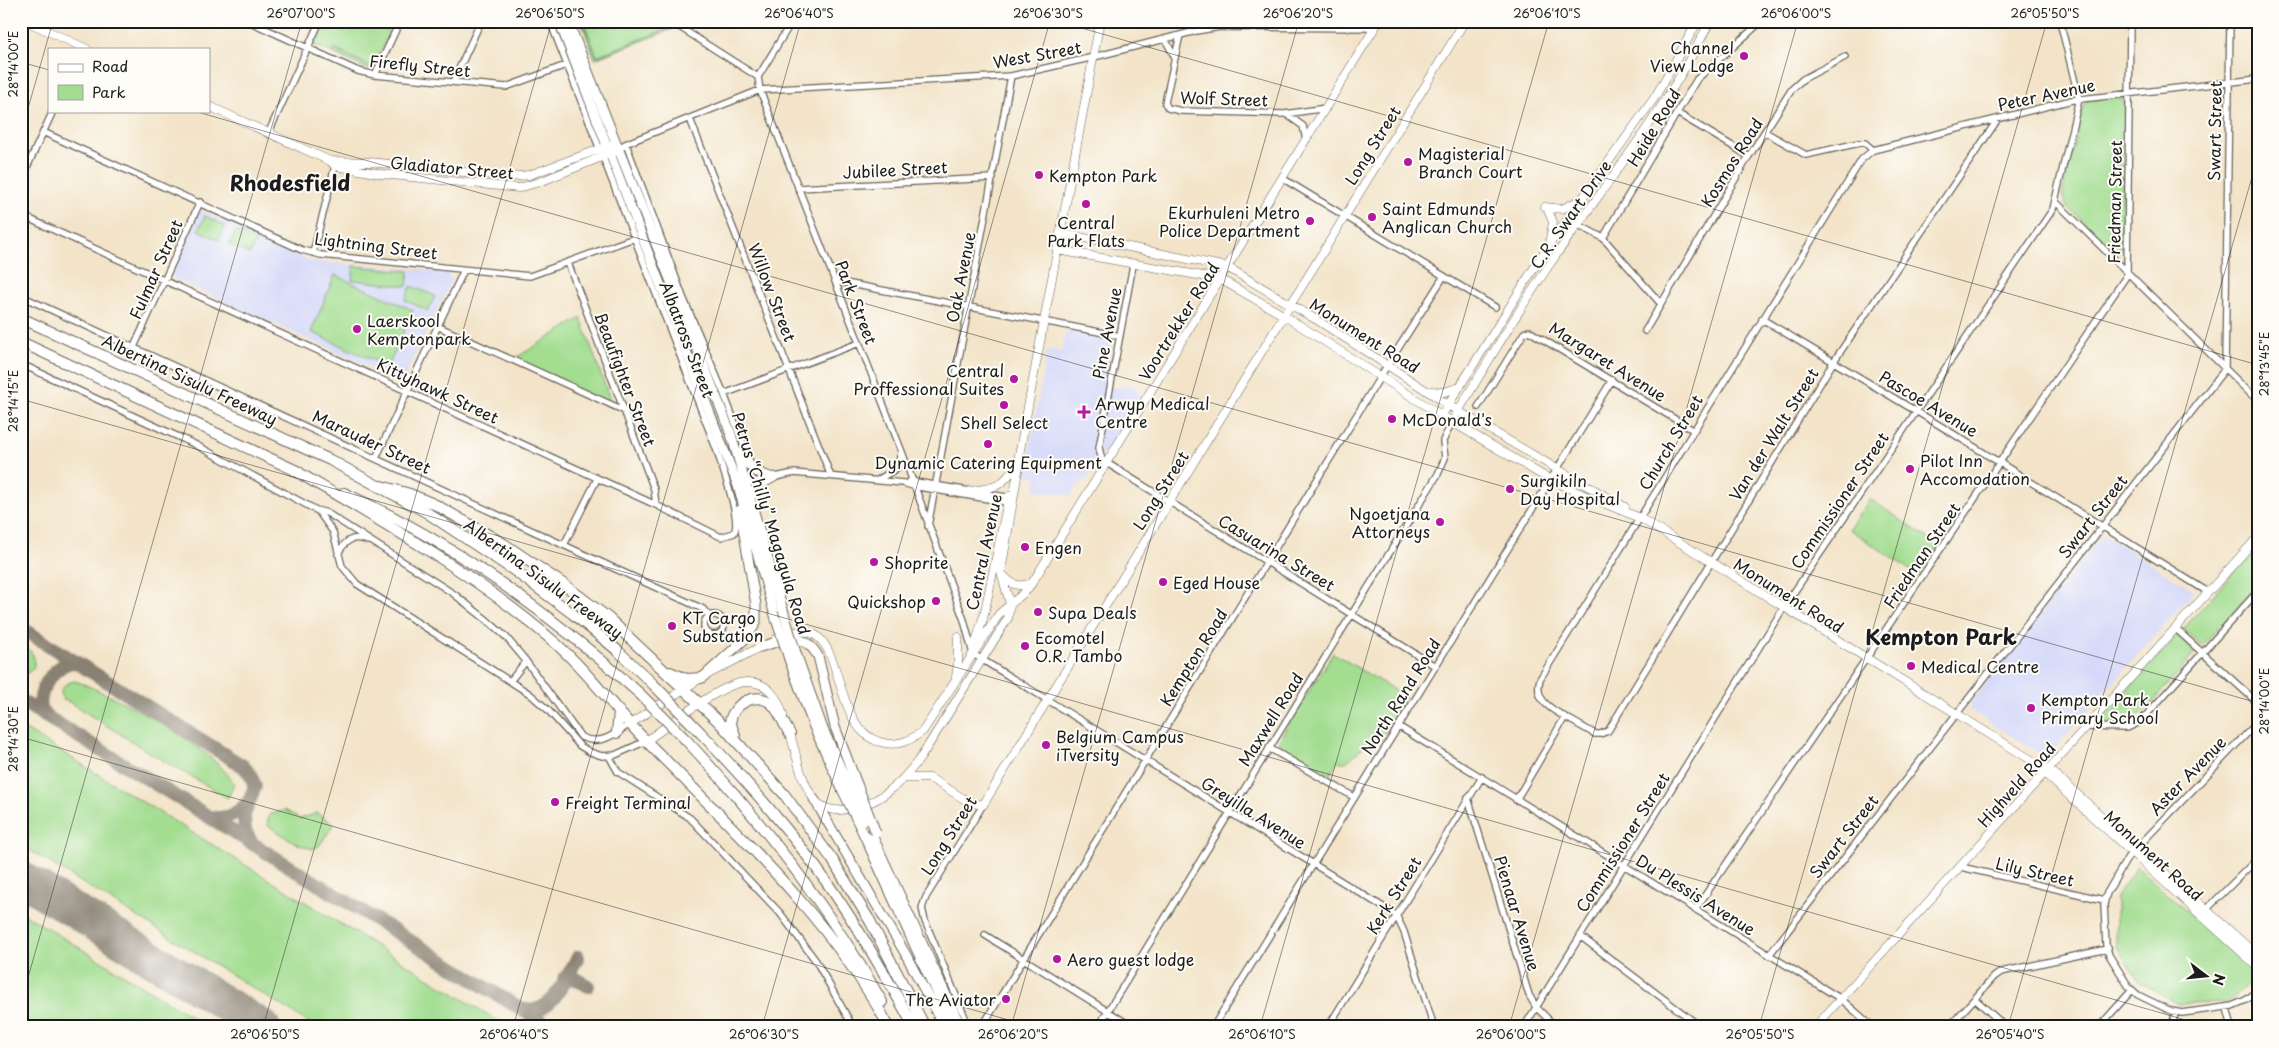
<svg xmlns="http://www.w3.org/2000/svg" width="2279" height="1048" viewBox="0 0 2279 1048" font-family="'Playpen Sans',sans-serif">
  <rect width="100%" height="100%" fill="#fdfcf7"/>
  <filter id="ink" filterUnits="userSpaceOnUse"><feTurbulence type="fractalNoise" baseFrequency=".02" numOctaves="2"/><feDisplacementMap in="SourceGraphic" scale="10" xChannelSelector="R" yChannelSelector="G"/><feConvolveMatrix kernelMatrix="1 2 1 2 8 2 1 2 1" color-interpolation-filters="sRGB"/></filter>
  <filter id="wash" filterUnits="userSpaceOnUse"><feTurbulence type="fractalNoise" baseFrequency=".0096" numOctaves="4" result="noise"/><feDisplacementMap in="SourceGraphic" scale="20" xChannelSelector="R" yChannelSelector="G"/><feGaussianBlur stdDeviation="1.12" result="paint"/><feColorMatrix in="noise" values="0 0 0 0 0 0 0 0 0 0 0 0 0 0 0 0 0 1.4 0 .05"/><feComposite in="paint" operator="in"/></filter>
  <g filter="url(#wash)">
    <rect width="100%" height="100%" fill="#f3e4c9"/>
    <!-- built -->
    <path fill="#d4d8f9" d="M200 210 311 261 447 272 452 280 404 378 398 380 171 277Z
      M1066 331 1113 341 1106 385 1117 388 1121 385 1132 384 1140 393 1135 407 1110 447 1093 461 1089 478 1077 486 1070 496 1036 490 1035 487 1037 477 1025 475 1047 349 1061 352Z
      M2103 534 2193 590 2192 594 2054 749 2042 755 1970 710 1969 705Z"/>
    <!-- green -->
    <path fill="#a2dd90" stroke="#5f7c56" d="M322 21H367L390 32 373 67 334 49 332 53 314 45 312 42Z
      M583 21H656L668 29 597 56Z
      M2116 97 2120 98 2125 105 2122 249 2118 253 2066 206 2062 194 2083 106 2087 101Z
      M205 216 225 226 219 240 198 230Z
      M236 231 256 241 250 254 229 245Z
      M354 266 409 271 407 286 352 280Z
      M335 275 413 310 388 367 311 332Z
      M411 286 435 296 428 311 405 300Z
      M581 318 613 408 514 359Z
      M1870 499 1939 546 1919 576 1849 529Z
      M2258 545V585L2202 646 2184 630 2185 627Z
      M2178 635 2197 651 2141 715C2130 723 2111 727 2098 721Z
      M21 643C31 650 37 656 33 669L26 674 21 672Z
      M1333 653 1406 697 1378 743 1373 739 1346 762H1337L1330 775 1282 746 1279 740Z
      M75 681C115 695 214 747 234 784L228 798 155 756 66 700 64 701C57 690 64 683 75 681Z
      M21 727 508 1027H316L21 845Z
      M285 810 300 819 317 813 334 824 319 846 312 849 297 844 267 825 269 815Z
      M2137 867 2258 975V977L2226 1003 2178 1004 2140 982 2116 946V897Z
      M21 912 209 1027H21Z"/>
    <!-- forest -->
    <path fill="#81bc7a" stroke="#4e6c4b" d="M581 21H583L597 56 667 29 656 21H660L673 29 595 59Z
      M334 49 373 67 371 71 332 53Z"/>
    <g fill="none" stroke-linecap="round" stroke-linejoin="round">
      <!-- taxiway -->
      <path stroke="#888072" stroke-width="14" d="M21 628 243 766 250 774 255 786 244 815 245 831 252 843
        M21 701 550 1027
        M45 716C30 699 55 660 76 662
        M210 817C224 821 239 813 248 802
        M564 979 574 978 588 986
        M522 1009C551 1019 566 977 578 957"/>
      <!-- runway -->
      <path stroke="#888072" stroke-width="35" d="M21 878 263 1027"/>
    </g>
  </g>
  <g filter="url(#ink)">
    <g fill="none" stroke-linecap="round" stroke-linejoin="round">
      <defs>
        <path id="street" d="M248 21 358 71 375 75 506 87 566 65
          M670 21 758 77
          M792 21 758 77 760 90 902 452 964 620 973 654 1396 915 1404 932 1434 1027
          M1180 35 1166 98 1165 103 1168 108 1181 111 1285 114 1326 108
          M1165 39 1174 56
          M375 75 400 21
          M453 82 481 21
          M1677 113 1749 156
          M1286 114 1303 126 1306 140
          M690 119 830 474
          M43 132 302 250 321 255 530 276 634 238
          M1765 132 1806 155 1859 143H1865L1873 150
          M268 134 320 21
          M626 144 683 297 724 394 749 459
          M619 150 625 144 760 90 1011 76 1094 57 1196 31 1220 27 1375 28
          M1282 178 1495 307
          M21 180 53 111
          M798 188 993 178
          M2056 202 2258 401
          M21 215 656 505 721 537 734 533C742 519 721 465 716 448L550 21
          M1568 219 1603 238 1661 304
          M1603 238 1697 79 1762 21
          M313 253 336 162
          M568 263 654 489 656 505
          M1133 265 1099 448 1102 460 1435 666
          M835 281 1120 336
          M21 296 703 609 709 616
          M1762 319 1939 425 2208 592
          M437 326 623 410
          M1645 331 1749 156 1792 89 1803 79 1845 57
          M134 347 200 202
          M21 364 196 445 316 510 327 513 454 594 488 621 506 637 526 661 581 737C600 746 614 735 630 724
          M724 394 859 343
          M1478 407 1524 333 1529 331 1693 430
          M376 458 464 270
          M878 480 897 468 901 453
          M910 481 1012 498
          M744 484 794 473 903 483 913 486 1011 503
          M318 511 333 532 342 566 357 584 530 694 548 710 580 746 590 752 602 756 615 755 646 741
          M928 526 1011 76
          M564 545 597 479
          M338 554C345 540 353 535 368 541
          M704 625a10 10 0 1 1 20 0a10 10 0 1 1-20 0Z
          M2176 629 2258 703
          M511 680 526 661
          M1565 717 1595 734H1600L1608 731 1834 361 1998 119
          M2258 722 2128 857 2107 893 2104 904 2106 945 2109 955 2129 987 2138 995 2171 1011 2182 1013 2232 1006 2246 1000 2258 991
          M1398 726 1841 999 1873 1027
          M2086 727 2127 728 2140 722 2258 591
          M1269 748 1354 797
          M609 756 618 772 690 818 780 913 816 961 853 1027
          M1468 798 1529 995 1536 1007 1556 1027
          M1516 800 1565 717C1549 708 1534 699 1540 679L1862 159 1873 150 2072 100 2258 79
          M1961 867 2104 900
          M1695 910 2125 278 2127 274 2130 21
          M2205 911 2258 858
          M985 935 1133 1027
          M1580 936 1701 1027
          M1769 955 2225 369 2230 21
          M1975 999 2006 1027
          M2227 1008 2232 1027
          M969 1027 925 921 922 908 926 897 983 805
          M982 1027 1380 377 1444 276
          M1098 1027 1438 474 1445 458 1443 441 1452 422
          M1213 1027 1612 380
          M1328 1027 1482 777
          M1524 1027 1784 607 2053 209 2079 99 2060 21
          M1949 1027 1994 977 2001 972 2107 949
          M2099 1027 2132 990
          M2172 1027 2175 1013"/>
        <path id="secondary" d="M26 21 87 49
          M209 106 330 161 335 166 382 174 519 188 542 181 619 150
          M330 161 370 162 511 177 529 175 611 145
          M1545 207 1562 209 1578 201
          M1547 208 1553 222 1550 239
          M1060 233 1227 267 1317 320 1458 411 1557 469 1625 507
          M1057 250 1220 279 1283 315 1452 422 1542 475 1579 493 1640 518 2033 761 2049 769 2258 956
          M1431 391 1444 392 1460 387
          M1442 415 1544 252 1655 97 1698 21
          M1452 422C1485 366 1519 309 1556 255 1610 179 1669 105 1710 21
          M970 491C994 488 1004 487 1015 465
          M1002 574C1012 585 1018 588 1032 583
          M776 639C853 599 823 726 880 742 897 747 910 741 923 731L999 614 1026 591 1034 580 1379 21
          M975 645 984 615 1009 496
          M956 677 958 662V637
          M630 724 701 678 764 645
          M789 730C796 752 800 780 814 799 820 807 831 811 841 810 877 807 900 785 921 757L1008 618 1010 604 1001 572 1018 471 1019 455 1100 21
          M646 741C668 726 721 683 746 682 767 681 778 697 783 715
          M2041 770 2258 967
          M905 778H930L969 802 983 805 1465 21
          M1815 1027 2258 537"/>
        <path id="primary" d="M559 21 738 486 776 619
          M568 21 731 434 783 610
          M742 454 753 470 772 478
          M751 497 758 486 774 477
          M760 647C785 640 802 629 818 656L835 727 857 784
          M797 656 823 729 849 786
          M789 659 814 727 842 789
          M702 678 746 638 756 623V605L740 510
          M814 799 905 953 944 1027
          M871 833 961 1027
          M864 835 952 1027"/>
        <path id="highway" d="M21 318 330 460 426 512 512 569 573 614 617 650 654 685
          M21 342 299 472
          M294 470C384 523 474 573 553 641 581 665 604 695 629 723 648 744 670 764 690 785 763 858 840 935 889 1027
          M381 486 410 494 436 505 504 544 566 586 607 617 718 721 784 794 832 859 870 921 925 1027
          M344 493C453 542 551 614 640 694
          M670 672 687 679 701 678
          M617 733 619 711
          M701 733C747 782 792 832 830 887 861 932 888 979 914 1027
          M735 735 730 722C733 704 756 690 772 704 780 712 784 725 790 734
          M686 740C761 820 828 906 882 1002"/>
      </defs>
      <!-- street casing -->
      <use href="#street" stroke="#676259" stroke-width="8"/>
      <!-- secondary casing -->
      <use href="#secondary" stroke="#676259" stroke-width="9"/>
      <!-- primary casing -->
      <use href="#primary" stroke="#676259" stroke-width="11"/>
      <!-- highway casing -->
      <use href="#highway" stroke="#676259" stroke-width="12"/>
      <!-- street -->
      <use href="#street" stroke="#fff" stroke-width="5.5"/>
      <!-- secondary -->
      <use href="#secondary" stroke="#fff" stroke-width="8"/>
      <!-- primary -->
      <use href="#primary" stroke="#fff" stroke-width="9"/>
      <!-- highway -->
      <use href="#highway" stroke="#fff" stroke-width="10"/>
      <defs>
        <path id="primary-bridge" d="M783 610 797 656
          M776 619 789 659
          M857 784 876 833
          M849 786 865 820
          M842 789 864 835"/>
        <path id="highway-bridge" d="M654 685 701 733
          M640 694 686 740"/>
      </defs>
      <!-- primary-bridge casing -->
      <use href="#primary-bridge" stroke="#676259" stroke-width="11" stroke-linecap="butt"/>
      <!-- highway-bridge casing -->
      <use href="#highway-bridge" stroke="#676259" stroke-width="12" stroke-linecap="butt"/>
      <!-- primary-bridge -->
      <use href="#primary-bridge" stroke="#fff" stroke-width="9"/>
      <!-- highway-bridge -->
      <use href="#highway-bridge" stroke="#fff" stroke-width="10"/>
    </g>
  </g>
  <!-- ticks -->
  <path fill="none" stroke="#1c1c1c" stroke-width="1" stroke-opacity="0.45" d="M1057 21 2258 365M2234 21 2258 28M21 62 49 70M194 111 2258 703M21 133 53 21M21 399 2210 1027M21 737 1033 1027M21 1002 302 21M263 1027 552 21M513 1027 801 21M762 1027 1050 21M1011 1027 1299 21M1260 1027 1549 21M1509 1027 1798 21M1759 1027 2047 21M2008 1027 2258 156M2257 1027 2258 1025"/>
  <!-- markers -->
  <g fill="#b5179e" stroke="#fdfcf7" stroke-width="2">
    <circle cx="1744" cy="56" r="5"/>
    <circle cx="1408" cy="162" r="5"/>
    <circle cx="1039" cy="175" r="5"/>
    <circle cx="1086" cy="204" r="5"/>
    <circle cx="1372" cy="217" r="5"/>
    <circle cx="1310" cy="221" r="5"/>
    <circle cx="357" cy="329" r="5"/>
    <circle cx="1014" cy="379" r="5"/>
    <circle cx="1004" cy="405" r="5"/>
    <path d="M1081.5 404.5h5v5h5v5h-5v5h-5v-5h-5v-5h5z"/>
    <circle cx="1392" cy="419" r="5"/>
    <circle cx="988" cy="444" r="5"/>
    <circle cx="1910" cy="469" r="5"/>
    <circle cx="1510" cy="489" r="5"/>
    <circle cx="1440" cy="522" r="5"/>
    <circle cx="1025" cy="547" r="5"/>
    <circle cx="874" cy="562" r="5"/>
    <circle cx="1163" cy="582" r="5"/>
    <circle cx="936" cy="601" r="5"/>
    <circle cx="1038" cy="612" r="5"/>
    <circle cx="672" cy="626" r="5"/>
    <circle cx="1025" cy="646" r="5"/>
    <circle cx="1911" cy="666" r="5"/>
    <circle cx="2031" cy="708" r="5"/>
    <circle cx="1046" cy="745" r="5"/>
    <circle cx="555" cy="802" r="5"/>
    <circle cx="1057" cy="959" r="5"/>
    <circle cx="1006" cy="999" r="5"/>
  </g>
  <g text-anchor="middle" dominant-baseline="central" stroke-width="4" stroke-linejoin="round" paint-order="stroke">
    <!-- poi labels -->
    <g font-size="16" fill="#1c1c1c" stroke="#fdfcf7" text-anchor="start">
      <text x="1734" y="47" text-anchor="end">Channel<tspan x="1734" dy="18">View Lodge</tspan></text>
      <text x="1418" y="153">Magisterial<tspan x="1418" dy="18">Branch Court</tspan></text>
      <text x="1049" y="175">Kempton Park</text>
      <text x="1382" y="208">Saint Edmunds<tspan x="1382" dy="18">Anglican Church</tspan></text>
      <text x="1300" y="212" text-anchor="end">Ekurhuleni Metro<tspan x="1300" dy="18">Police Department</tspan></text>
      <text x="1086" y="222" text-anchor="middle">Central<tspan x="1086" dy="18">Park Flats</tspan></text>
      <text x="367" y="320">Laerskool<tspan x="367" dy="18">Kemptonpark</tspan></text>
      <text x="1004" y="370" text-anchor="end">Central<tspan x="1004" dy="18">Proffessional Suites</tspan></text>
      <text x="1095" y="403">Arwyp Medical<tspan x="1095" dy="18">Centre</tspan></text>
      <text x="1402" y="419">McDonald's</text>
      <text x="1004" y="422" text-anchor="middle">Shell Select</text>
      <text x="1920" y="460">Pilot Inn<tspan x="1920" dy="18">Accomodation</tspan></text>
      <text x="988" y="462" text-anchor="middle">Dynamic Catering Equipment</text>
      <text x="1520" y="480">Surgikiln<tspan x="1520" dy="18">Day Hospital</tspan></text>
      <text x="1430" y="513" text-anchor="end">Ngoetjana<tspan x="1430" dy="18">Attorneys</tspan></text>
      <text x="1035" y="547">Engen</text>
      <text x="884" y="562">Shoprite</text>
      <text x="1173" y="582">Eged House</text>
      <text x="926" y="601" text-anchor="end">Quickshop</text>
      <text x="1048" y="612">Supa Deals</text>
      <text x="682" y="617">KT Cargo<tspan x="682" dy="18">Substation</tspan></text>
      <text x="1035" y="637">Ecomotel<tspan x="1035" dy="18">O.R. Tambo</tspan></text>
      <text x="1921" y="666">Medical Centre</text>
      <text x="2041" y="699">Kempton Park<tspan x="2041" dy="18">Primary School</tspan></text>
      <text x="1056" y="736">Belgium Campus<tspan x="1056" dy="18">iTversity</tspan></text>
      <text x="565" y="802">Freight Terminal</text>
      <text x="1067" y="959">Aero guest lodge</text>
      <text x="996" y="999" text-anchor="end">The Aviator</text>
    </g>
    <!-- street labels -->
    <g font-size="16" fill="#1c1c1c" stroke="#fdfcf7">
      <text transform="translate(1037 54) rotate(-10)">West Street</text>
      <text transform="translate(420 65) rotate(6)">Firefly Street</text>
      <text transform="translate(2046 94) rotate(-12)">Peter Avenue</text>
      <text transform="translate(1224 98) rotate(2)">Wolf Street</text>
      <text transform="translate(1653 127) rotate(-59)">Heide Road</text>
      <text transform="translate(2214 131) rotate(-89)">Swart Street</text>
      <text transform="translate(1372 145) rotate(-58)">Long Street</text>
      <text transform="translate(1731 162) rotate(-58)">Kosmos Road</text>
      <text transform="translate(452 167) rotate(5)">Gladiator Street</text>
      <text transform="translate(895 169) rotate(-3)">Jubilee Street</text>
      <text transform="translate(2114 202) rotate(-89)">Friedman Street</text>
      <text transform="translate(1570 214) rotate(-55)">C.R. Swart Drive</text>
      <text transform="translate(376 245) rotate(7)">Lightning Street</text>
      <text transform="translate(155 269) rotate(-66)">Fulmar Street</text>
      <text transform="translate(960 277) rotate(-79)">Oak Avenue</text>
      <text transform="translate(773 292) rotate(69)">Willow Street</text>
      <text transform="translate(857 302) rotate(69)">Park Street</text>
      <text transform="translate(1178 321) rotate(-58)">Voortrekker Road</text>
      <text transform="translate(1106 333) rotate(-79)">Pine Avenue</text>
      <text transform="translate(1365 335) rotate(32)">Monument Road</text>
      <text transform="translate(688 339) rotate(69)">Albatross Street</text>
      <text transform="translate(1608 361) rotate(32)">Margaret Avenue</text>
      <text transform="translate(190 379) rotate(25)">Albertina Sisulu Freeway</text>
      <text transform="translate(626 379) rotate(69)">Beaufighter Street</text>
      <text transform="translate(438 390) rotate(25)">Kittyhawk Street</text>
      <text transform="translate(1929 403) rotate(31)">Pascoe Avenue</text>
      <text transform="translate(1773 434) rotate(-58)">Van der Walt Street</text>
      <text transform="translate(372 441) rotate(25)">Marauder Street</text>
      <text transform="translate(1670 442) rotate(-59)">Church Street</text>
      <text transform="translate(1160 490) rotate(-58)">Long Street</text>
      <text transform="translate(1839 500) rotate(-56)">Commissioner Street</text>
      <text transform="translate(2092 516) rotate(-52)">Swart Street</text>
      <text transform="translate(772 523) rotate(73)">Petrus “Chilly” Magagula Road</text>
      <text transform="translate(983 552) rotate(-78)">Central Avenue</text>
      <text transform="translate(1277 552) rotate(31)">Casuarina Street</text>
      <text transform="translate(1921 555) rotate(-56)">Friedman Street</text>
      <text transform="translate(544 578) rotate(36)">Albertina Sisulu Freeway</text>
      <text transform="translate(1789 595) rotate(32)">Monument Road</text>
      <text transform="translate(1193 657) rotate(-58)">Kempton Road</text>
      <text transform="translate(1400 696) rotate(-58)">North Rand Road</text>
      <text transform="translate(1270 719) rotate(-58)">Maxwell Road</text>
      <text transform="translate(2187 775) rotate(-46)">Aster Avenue</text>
      <text transform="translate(2016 784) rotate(-48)">Highveld Road</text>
      <text transform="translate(1254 812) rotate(32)">Greyilla Avenue</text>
      <text transform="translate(948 835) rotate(-58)">Long Street</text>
      <text transform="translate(1843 836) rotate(-52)">Swart Street</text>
      <text transform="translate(1622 842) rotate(-58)">Commissioner Street</text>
      <text transform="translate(2154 855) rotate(42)">Monument Road</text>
      <text transform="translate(2035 871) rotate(13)">Lily Street</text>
      <text transform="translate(1696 894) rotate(32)">Du Plessis Avenue</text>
      <text transform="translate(1393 895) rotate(-58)">Kerk Street</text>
      <text transform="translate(1518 913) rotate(73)">Pienaar Avenue</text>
    </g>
    <!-- district labels -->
    <g font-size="21" font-weight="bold" fill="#1c1c1c" stroke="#fdfcf7">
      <text x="290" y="182">Rhodesfield</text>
      <text x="1941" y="636">Kempton Park</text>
    </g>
  </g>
  <!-- margin -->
  <rect width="2279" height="1048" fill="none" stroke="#fdfcf7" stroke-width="55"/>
  <!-- legend -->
  <rect x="48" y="48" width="162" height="65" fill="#fdfcf7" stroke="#a3a29f"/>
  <rect x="58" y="64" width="25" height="8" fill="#ffffff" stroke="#a3a29f"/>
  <text x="92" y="72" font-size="15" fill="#1c1c1c">Road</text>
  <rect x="58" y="85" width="25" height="15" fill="#a2dd90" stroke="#a3a29f"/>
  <text x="92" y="98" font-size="15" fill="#1c1c1c">Park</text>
  <!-- north arrow -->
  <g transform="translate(2206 976) rotate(106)" stroke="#fdfcf7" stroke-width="4" paint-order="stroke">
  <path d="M0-4L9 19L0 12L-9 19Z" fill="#1c1c1c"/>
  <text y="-8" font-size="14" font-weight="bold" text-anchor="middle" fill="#1c1c1c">N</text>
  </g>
  <rect x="28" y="28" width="2224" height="992" fill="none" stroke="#1c1c1c" stroke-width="2"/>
  <g font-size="12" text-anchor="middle" fill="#1c1c1c">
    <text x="301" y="18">26°07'00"S</text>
    <text x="550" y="18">26°06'50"S</text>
    <text x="799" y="18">26°06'40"S</text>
    <text x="1048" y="18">26°06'30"S</text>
    <text x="1298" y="18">26°06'20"S</text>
    <text x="1547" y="18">26°06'10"S</text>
    <text x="1796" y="18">26°06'00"S</text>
    <text x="2045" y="18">26°05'50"S</text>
    <text transform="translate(14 64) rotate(-90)" y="4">28°14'00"E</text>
    <text transform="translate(2265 364) rotate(-90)" y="4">28°13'45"E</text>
    <text transform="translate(14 401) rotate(-90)" y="4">28°14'15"E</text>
    <text transform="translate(2265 701) rotate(-90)" y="4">28°14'00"E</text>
    <text transform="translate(14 739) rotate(-90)" y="4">28°14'30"E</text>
    <text x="265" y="1039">26°06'50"S</text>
    <text x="514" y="1039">26°06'40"S</text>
    <text x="764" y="1039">26°06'30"S</text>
    <text x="1013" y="1039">26°06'20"S</text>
    <text x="1262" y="1039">26°06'10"S</text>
    <text x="1511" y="1039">26°06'00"S</text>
    <text x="1760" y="1039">26°05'50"S</text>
    <text x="2010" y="1039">26°05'40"S</text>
  </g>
</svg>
